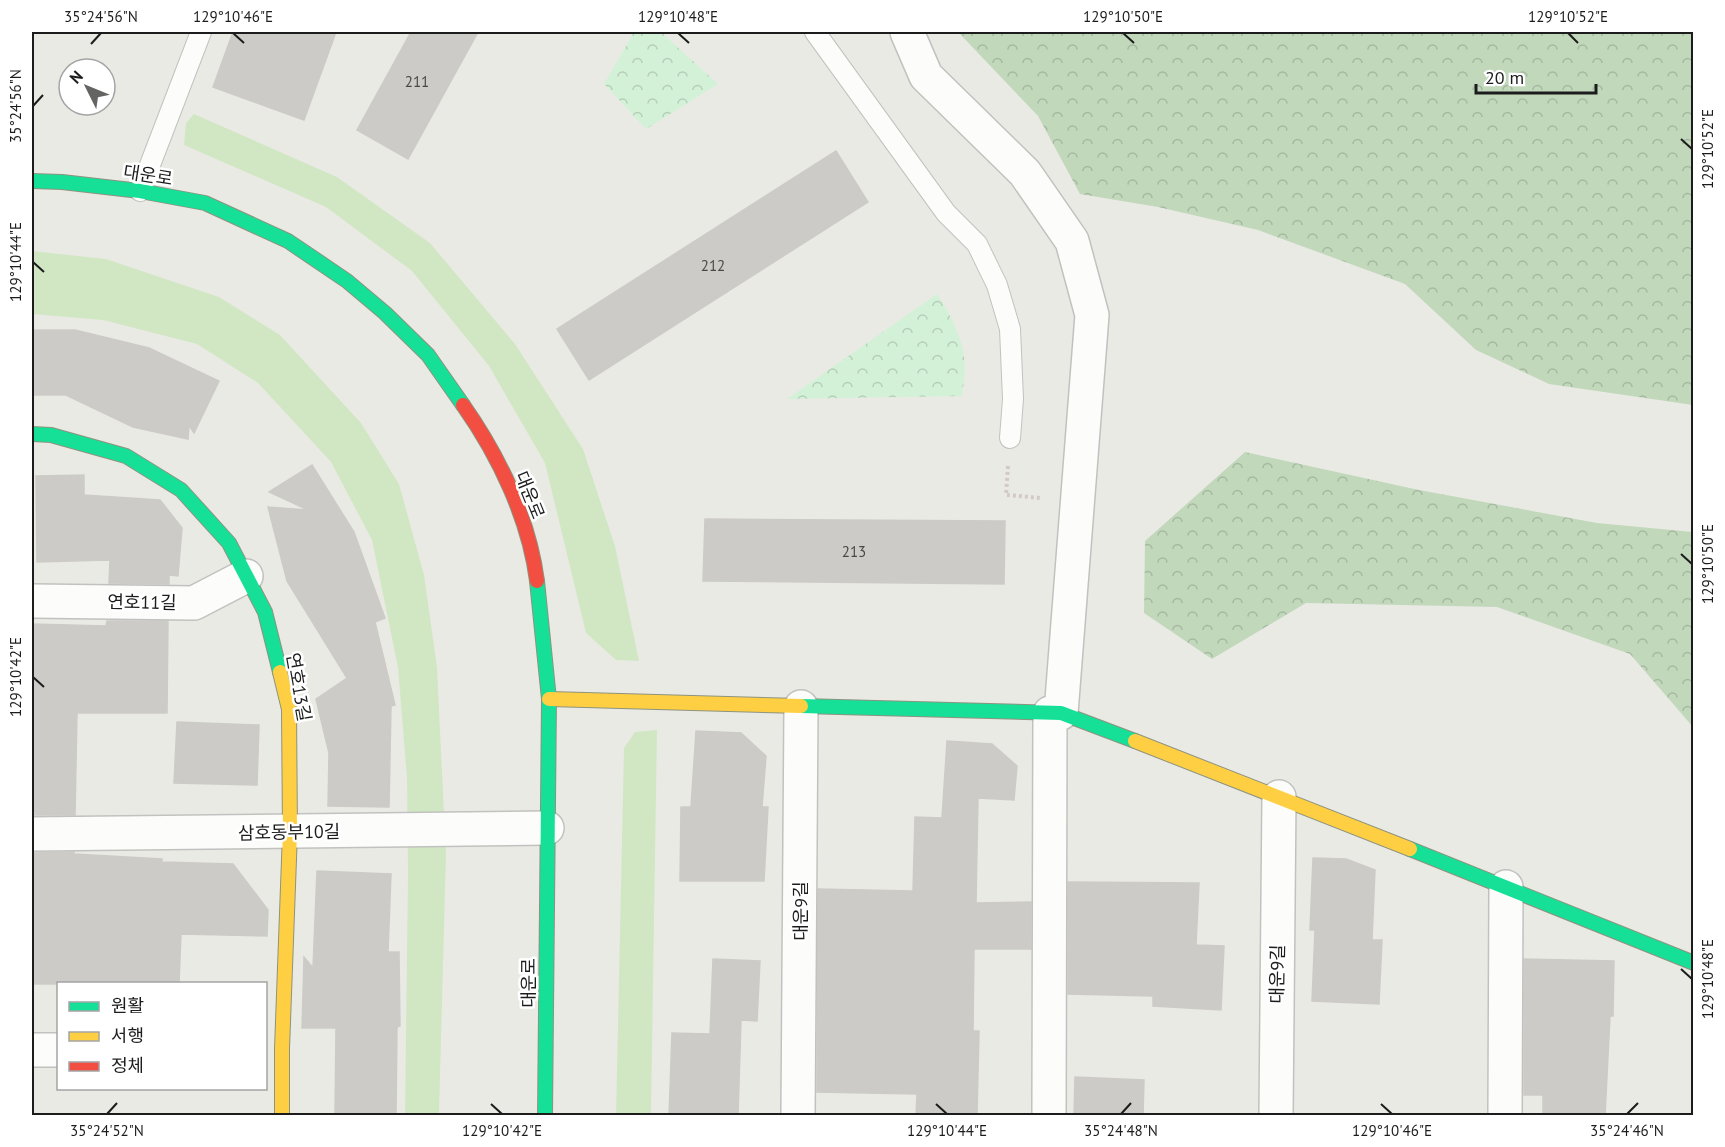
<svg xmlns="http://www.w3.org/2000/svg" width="1725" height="1147" viewBox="0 0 1725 1147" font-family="'PT Sans','Noto Sans KR',sans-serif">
  <defs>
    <pattern id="forest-crowns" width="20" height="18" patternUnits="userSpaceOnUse" patternTransform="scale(1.5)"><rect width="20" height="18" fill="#c1d8bb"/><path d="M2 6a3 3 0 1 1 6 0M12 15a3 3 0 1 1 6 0" fill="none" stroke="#a5b9a0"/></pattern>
    <pattern id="park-crowns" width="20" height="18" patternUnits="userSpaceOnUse" patternTransform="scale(1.5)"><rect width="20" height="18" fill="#d3f1d7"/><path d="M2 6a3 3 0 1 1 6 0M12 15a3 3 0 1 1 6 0" fill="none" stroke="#b5ceb8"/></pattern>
  </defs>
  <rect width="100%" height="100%" fill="#eaeae5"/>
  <!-- grass -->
  <path fill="#d1e7c4" d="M194 114 337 177 430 243 515 344 583 449 615 546 639 661 616 660 586 633 545 463 489 366 412 271 326 207 184 145 186 123Z
    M32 251 106 259 219 297 280 335 361 423 399 484 424 575 437 667 446 854 439 1115H405L408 871 407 778 398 668 372 540 331 462 258 383 197 344 103 320 32 314Z
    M657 730 651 1115H616L624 748 635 732Z"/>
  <!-- forest -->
  <path fill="url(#forest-crowns)" d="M958 32H1693V405L1549 384 1476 350 1405 284 1258 230 1158 207 1080 194 1038 116Z
    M1245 452 1419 490 1597 523 1693 532V727L1630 654 1497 607 1306 603 1212 659 1144 613 1145 541Z"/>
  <!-- park -->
  <path fill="url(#park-crowns)" d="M634 32H661L718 84 646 129 604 84Z
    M937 294C951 315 965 342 965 368 965 377 963 387 962 396L787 399Z"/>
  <!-- building -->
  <path fill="#cccbc8" stroke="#cdcbc6" stroke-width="1.5" d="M233 32H336L304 120 213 87Z
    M411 32H478L408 159 357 130Z
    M836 151 868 202 589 380 557 329Z
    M32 330H75L149 348 219 381 194 433 189 425 188 439 133 427 66 395H32Z
    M312 465 354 532 385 618 375 622 395 705 391 706 389 807 328 806 329 753 316 699 347 678 287 581 268 507 308 510 269 492Z
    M84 475V495L160 500 182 528 178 576 169 575V584L109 583 110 560 37 562 36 476Z
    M705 519 1005 521 1004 584 703 581Z
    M107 621H168L167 713H77L75 815H35V812H32V624L106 626Z
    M177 722 259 725 257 785 174 783Z
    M696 731 741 733 766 756 762 807H768L764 881H680L681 807H691Z
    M947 741 992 744 1017 766 1014 800 978 798 976 903 1031 902V949H974L973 1031H979L977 1116H916L917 1094 817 1092 818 889 913 891 915 817 942 818Z
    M74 852V854L162 859V862L233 864 268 910 267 936 181 934 179 984H32L34 853Z
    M1313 858 1346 859 1375 870 1372 940H1382L1379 1004 1312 1001 1315 930H1310Z
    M317 871 391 874 388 952H399L400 1026 397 1027 396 1115H335L336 1028H302L304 957 313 968Z
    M1068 882 1199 883 1196 945 1224 946 1221 1010 1153 1006V996L1068 994Z
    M713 959 760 961 757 1021 741 1020 738 1116H669L672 1033 710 1034Z
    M1524 959 1614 961 1613 1016H1610L1605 1116H1543V1095H1524Z
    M1075 1077 1144 1080 1143 1116H1074Z"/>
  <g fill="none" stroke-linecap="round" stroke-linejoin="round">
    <defs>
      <path id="lane" d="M815 32 946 213 977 244 997 285 1010 329 1013 399 1010 438
        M140 191 201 32"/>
      <path id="street" d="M907 32 926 76 1025 173 1072 241 1092 315 1061 713
        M32 601 194 603 246 576
        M32 834 547 828
        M32 1050H58
        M798 1116 801 707
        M1049 1116 1050 713
        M1276 1116 1279 797
        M1505 1116 1506 887"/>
      <path id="fast" d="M32 181 62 182 140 191 205 203 288 241 347 281 385 313 428 355 463 405
        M32 434 51 435 126 456 181 490 229 543 265 612 280 672
        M537 581 549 699 545 1116
        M801 706 1061 713 1135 741
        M1410 849 1694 963"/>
      <path id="slow" d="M280 672 289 709 290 832 282 1049V1116
        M549 699 801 706
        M1135 741 1410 849"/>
      <path id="jam" d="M463 405C499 456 529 519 537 581"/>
    </defs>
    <!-- lane casing -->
    <use href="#lane" stroke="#c1c1bf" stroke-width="22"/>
    <!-- street casing -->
    <use href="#street" stroke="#c1c1bf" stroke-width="36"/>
    <!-- fast casing -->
    <use href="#fast" stroke="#8e937e" stroke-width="16"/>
    <!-- slow casing -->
    <use href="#slow" stroke="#8e937e" stroke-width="16"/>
    <!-- jam casing -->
    <use href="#jam" stroke="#8e937e" stroke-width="16"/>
    <!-- path -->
    <path stroke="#d4cac5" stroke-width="4" stroke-dasharray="3 3" stroke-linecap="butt" d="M1008 466 1006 495 1041 498"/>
    <!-- lane -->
    <use href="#lane" stroke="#fcfcfb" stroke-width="20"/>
    <!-- street -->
    <use href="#street" stroke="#fcfcfb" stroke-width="33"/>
    <!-- fast -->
    <use href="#fast" stroke="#16e098" stroke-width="14"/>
    <!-- slow -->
    <use href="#slow" stroke="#ffcf43" stroke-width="14"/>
    <!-- jam -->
    <use href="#jam" stroke="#f24e42" stroke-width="14"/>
  </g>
  <!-- ticks -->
  <path fill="none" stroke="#1c1c1c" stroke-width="2" d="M233 33 244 43M678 33 689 43M1123 33 1134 43M1568 33 1578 43M91 44 101 33M33 106 43 95M1681 139 1692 149M33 262 44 272M1681 554 1692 564M33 677 44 687M1681 969 1692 979M491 1104 502 1114M936 1104 947 1114M1381 1104 1392 1114M107 1114 117 1103M1121 1114 1131 1103M1627 1114 1638 1103"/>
  <g text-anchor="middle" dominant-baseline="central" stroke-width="5" stroke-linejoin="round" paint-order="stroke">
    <!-- number labels -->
    <g font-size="15" fill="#484847">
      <text x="417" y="81">211</text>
      <text x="713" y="265">212</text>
      <text x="854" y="551">213</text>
    </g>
    <!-- street labels -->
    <g font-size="18" fill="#1c1c1c" stroke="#fff">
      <text transform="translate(148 175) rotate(9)">대운로</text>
      <text transform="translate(530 495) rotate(68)">대운로</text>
      <text transform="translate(142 602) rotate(1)">연호11길</text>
      <text transform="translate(299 687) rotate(80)">연호13길</text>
      <text transform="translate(289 832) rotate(-1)">삼호동부10길</text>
      <text transform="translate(800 911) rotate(-90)">대운9길</text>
      <text transform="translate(1277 974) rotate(-89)">대운9길</text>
      <text transform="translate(528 983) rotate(-90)">대운로</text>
    </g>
  </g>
  <!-- border -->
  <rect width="1725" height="1147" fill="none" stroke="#ffffff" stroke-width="66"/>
  <!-- legend -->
  <rect x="57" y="982" width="210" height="108" fill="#ffffff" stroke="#a4a4a4" stroke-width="1.5"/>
  <rect x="69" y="1002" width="30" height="9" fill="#16e098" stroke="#a4a4a4" stroke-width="1.5"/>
  <text x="111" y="1012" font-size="18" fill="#1c1c1c">원활</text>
  <rect x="69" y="1032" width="30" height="9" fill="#ffcf43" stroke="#a4a4a4" stroke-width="1.5"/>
  <text x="111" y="1042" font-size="18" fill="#1c1c1c">서행</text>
  <rect x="69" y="1062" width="30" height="9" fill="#f24e42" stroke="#a4a4a4" stroke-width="1.5"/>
  <text x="111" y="1072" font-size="18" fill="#1c1c1c">정체</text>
  <!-- north arrow -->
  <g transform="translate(87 87) rotate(313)"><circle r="28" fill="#ffffff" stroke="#a4a4a4" stroke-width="1.5"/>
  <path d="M0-4.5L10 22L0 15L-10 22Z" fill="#646462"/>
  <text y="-9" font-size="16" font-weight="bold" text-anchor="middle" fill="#1c1c1c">N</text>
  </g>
  <!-- scale -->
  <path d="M1476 84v9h120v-9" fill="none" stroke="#1c1c1c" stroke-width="3"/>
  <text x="1485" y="84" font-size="18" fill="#1c1c1c" stroke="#ffffff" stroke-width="4.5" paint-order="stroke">20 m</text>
  <rect x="33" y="33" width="1659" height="1081" fill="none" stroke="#1c1c1c" stroke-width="2"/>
  <g font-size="15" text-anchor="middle" fill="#1c1c1c">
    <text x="101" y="22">35°24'56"N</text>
    <text x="233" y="22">129°10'46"E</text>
    <text x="678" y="22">129°10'48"E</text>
    <text x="1123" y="22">129°10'50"E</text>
    <text x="1568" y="22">129°10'52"E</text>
    <text transform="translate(16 106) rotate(-90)" y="5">35°24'56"N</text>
    <text transform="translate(1708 149) rotate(-90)" y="5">129°10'52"E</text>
    <text transform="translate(16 262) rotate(-90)" y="5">129°10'44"E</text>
    <text transform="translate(1708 564) rotate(-90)" y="5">129°10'50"E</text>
    <text transform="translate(16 677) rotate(-90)" y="5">129°10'42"E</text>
    <text transform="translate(1708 979) rotate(-90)" y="5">129°10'48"E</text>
    <text x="107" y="1136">35°24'52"N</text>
    <text x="502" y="1136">129°10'42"E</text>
    <text x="947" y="1136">129°10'44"E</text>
    <text x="1121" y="1136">35°24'48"N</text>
    <text x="1392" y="1136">129°10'46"E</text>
    <text x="1627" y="1136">35°24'46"N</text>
  </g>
</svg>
